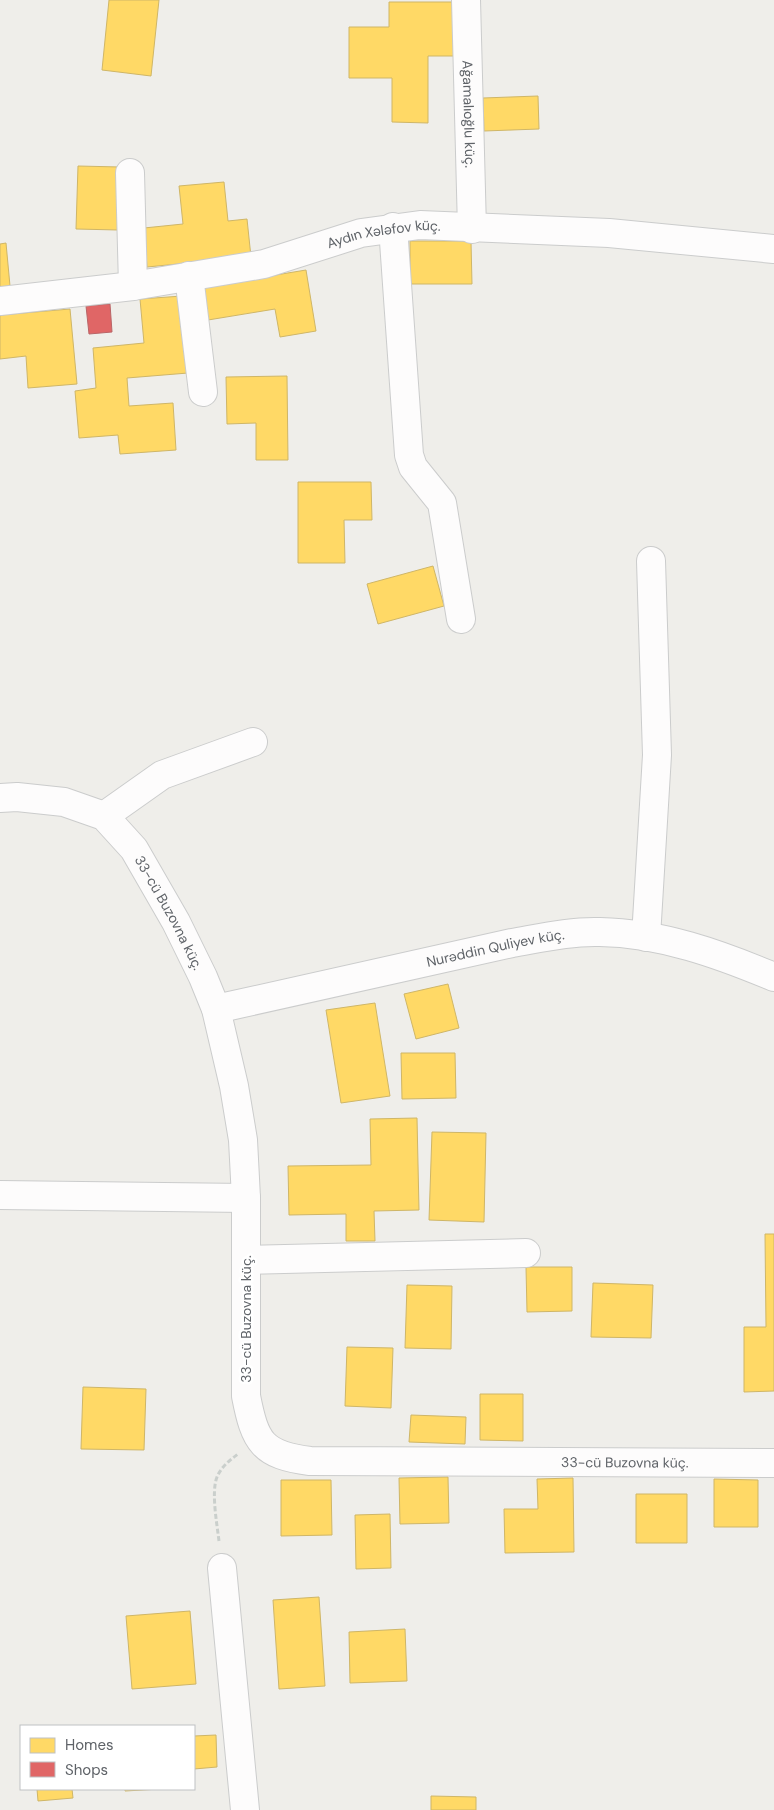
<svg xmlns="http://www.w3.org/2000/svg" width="774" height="1810" viewBox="0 0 774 1810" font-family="'DM Sans',sans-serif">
  <rect width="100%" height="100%" fill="#efeeea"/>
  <!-- homes -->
  <path fill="#ffd966" stroke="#cfb667" d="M109 0H159L151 76 102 70Z
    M389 2H455V56H428V123L392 122V78H349V27H389Z
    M538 96 539 129 484 131 483 98Z
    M78 166 120 167 118 230 76 229Z
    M224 182 228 221 247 219 251 257 147 267 144 228 183 224 179 186Z
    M410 241H471L472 284H410Z
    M6 243 10 286 0 287V244Z
    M306 270 316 331 280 337 275 309 208 320 203 287Z
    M182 296 188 373 127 378 129 406 173 403 176 450 120 454 118 435 79 438 75 391 96 388 93 348 144 343 140 299Z
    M70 309 77 384 28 388 26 356 0 359V315Z
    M287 376 288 460H256V423L227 424 226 377Z
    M298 482H371L372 520H344L345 563H298Z
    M433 566 444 606 378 624 367 584Z
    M448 984 459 1028 416 1039 404 994Z
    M375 1003 390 1096 341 1103 326 1010Z
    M401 1053H455L456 1098 402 1099Z
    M417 1118 419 1210 374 1211 375 1241H346V1214L289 1215 288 1166 371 1165 370 1119Z
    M432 1132 486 1133 484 1222 429 1220Z
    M765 1234H774V1391L744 1392V1327H766Z
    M526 1267H572V1311L527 1312Z
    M593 1283 653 1285 651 1338 591 1337Z
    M407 1285 452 1286 451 1349 405 1348Z
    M347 1347 393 1348 391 1408 345 1406Z
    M83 1387 146 1389 144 1450 81 1449Z
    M480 1394H523V1441L480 1440Z
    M411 1415 466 1417 465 1444 409 1442Z
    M448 1477 449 1523 400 1524 399 1478Z
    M573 1478 574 1552 505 1553 504 1509H538L537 1479Z
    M714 1479 758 1480V1527H714Z
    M281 1480H331L332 1535 281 1536Z
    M636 1494H687V1543H636Z
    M390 1514 391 1568 356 1569 355 1515Z
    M319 1597 325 1686 279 1689 273 1600Z
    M190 1611 196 1684 132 1689 126 1616Z
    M405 1629 407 1681 350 1683 349 1632Z
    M216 1735 217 1767 194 1769V1736Z
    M37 1789H72L73 1798 38 1801Z
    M125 1789H160L125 1791Z
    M431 1796 476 1797V1810H431Z"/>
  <!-- shops -->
  <path fill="#e06666" stroke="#b96567" d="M110 304 112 332 89 334 86 306Z"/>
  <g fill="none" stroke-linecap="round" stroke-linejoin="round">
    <defs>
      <g id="minor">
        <path id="s1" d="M466 0 472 229"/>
        <path d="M130 173 133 286"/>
        <path d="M393 227 409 455 413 467 442 503 461 619"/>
        <path d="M189 276 203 392"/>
        <path id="s2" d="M0 301 133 286 264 264 361 233 420 225 609 233 774 249"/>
        <path id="s3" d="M0 798 17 797 64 802 104 816 134 849 176 922 203 977 216 1009 234 1086 243 1140 246 1198V1396C255 1442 262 1455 310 1461L774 1463"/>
        <path d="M104 816 162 775 253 742"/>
        <path d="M646 937 657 755 651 561"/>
        <path id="s4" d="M216 1009 512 943C541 938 571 931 600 932 661 933 719 954 774 977"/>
        <path d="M0 1195 246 1198"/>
        <path d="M246 1260 526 1253"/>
        <path d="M222 1568 245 1810"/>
      </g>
    </defs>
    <!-- minor casing -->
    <use href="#minor" stroke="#cbcccc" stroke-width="30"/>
    <!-- path -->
    <path stroke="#cacfcc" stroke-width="3" stroke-dasharray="5 2.5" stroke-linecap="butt" d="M219 1541C217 1524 211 1492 217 1477 221 1467 230 1460 238 1454"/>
    <!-- minor -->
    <use href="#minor" stroke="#fdfcfc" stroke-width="28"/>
  </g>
  <g text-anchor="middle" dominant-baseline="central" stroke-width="5" stroke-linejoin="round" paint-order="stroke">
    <!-- street labels -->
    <g font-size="14" fill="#5f6368" stroke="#fff">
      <text stroke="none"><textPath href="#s1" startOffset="114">Ağamalıoğlu küç.</textPath></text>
      <text stroke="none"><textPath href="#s2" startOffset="391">Aydın Xələfov küç.</textPath></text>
      <text stroke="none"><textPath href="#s3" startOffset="224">33-cü Buzovna küç.</textPath></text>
      <text stroke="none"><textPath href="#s4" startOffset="286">Nurəddin Quliyev küç.</textPath></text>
      <text transform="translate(246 1319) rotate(-90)">33-cü Buzovna küç.</text>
      <text stroke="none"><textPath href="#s3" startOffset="1138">33-cü Buzovna küç.</textPath></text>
    </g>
  </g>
  <!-- legend -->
  <rect x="20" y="1725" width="175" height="65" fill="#ffffff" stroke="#bfc1c3"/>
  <rect x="30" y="1738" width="25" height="15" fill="#ffd966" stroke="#bfc1c3"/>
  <text x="65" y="1750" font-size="15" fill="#5f6368">Homes</text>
  <rect x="30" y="1762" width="25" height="15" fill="#e06666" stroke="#bfc1c3"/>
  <text x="65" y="1775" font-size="15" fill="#5f6368">Shops</text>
</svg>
